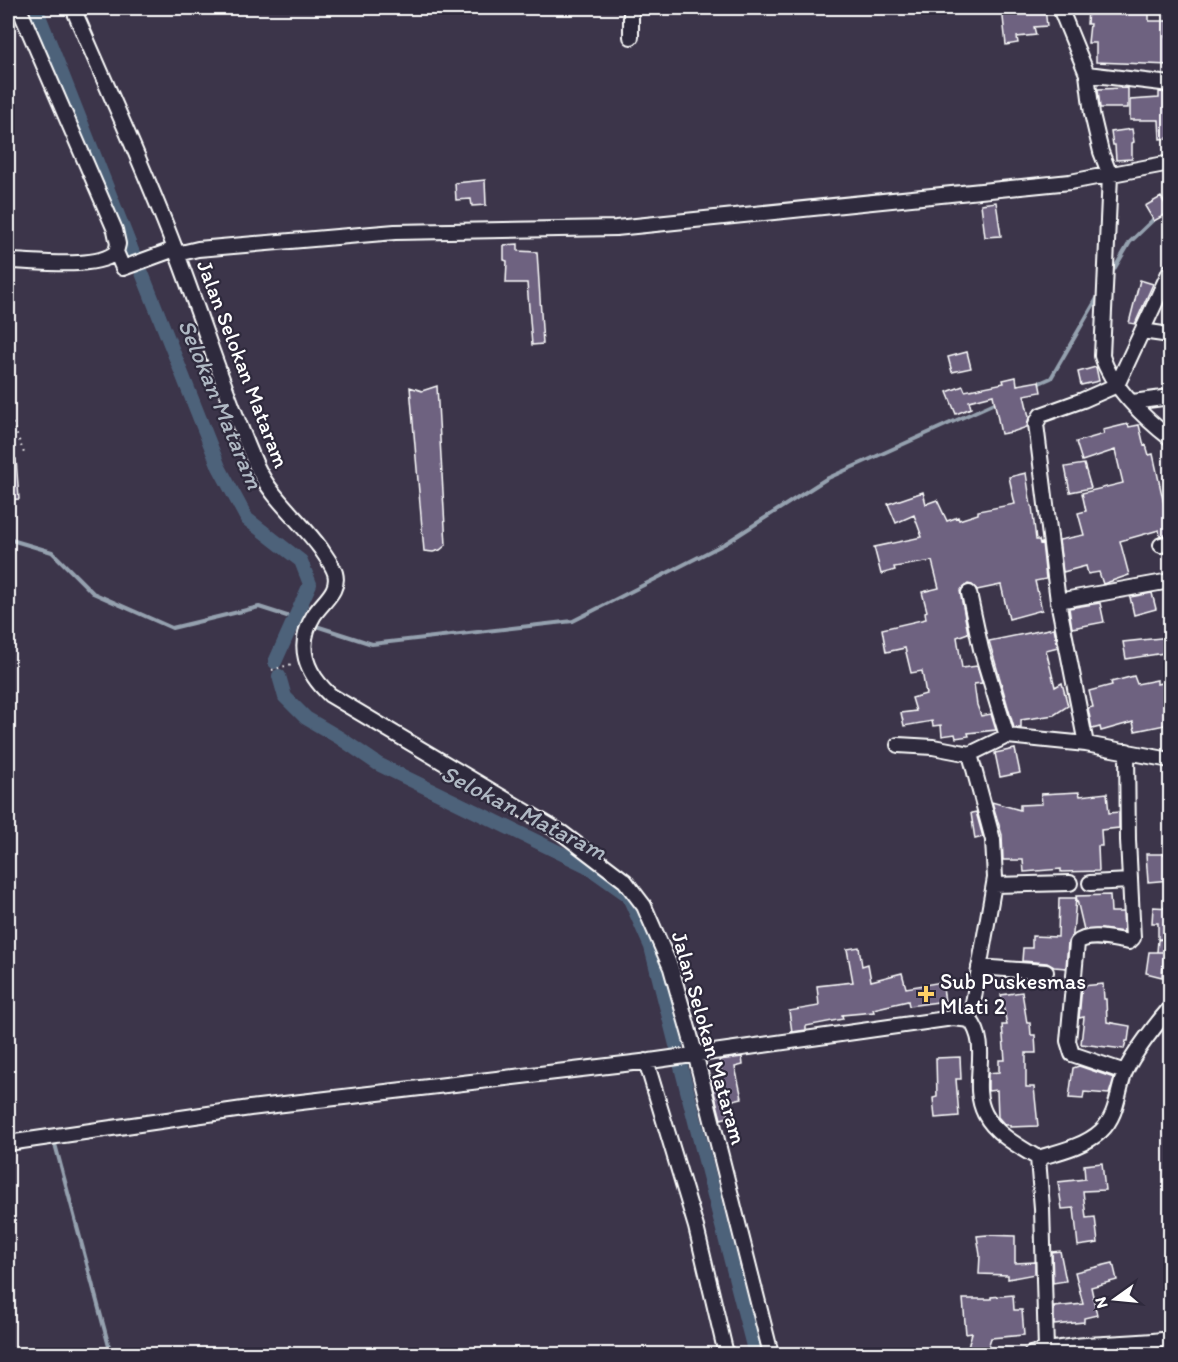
<svg xmlns="http://www.w3.org/2000/svg" width="1178" height="1362" viewBox="0 0 1178 1362" font-family="Itim,sans-serif">
  <rect width="100%" height="100%" fill="#3c354a"/>
  <filter id="ink" filterUnits="userSpaceOnUse"><feTurbulence type="fractalNoise" baseFrequency=".0167" numOctaves="2"/><feDisplacementMap in="SourceGraphic" scale="12" xChannelSelector="R" yChannelSelector="G"/><feConvolveMatrix kernelMatrix="1 2 1 2 8 2 1 2 1" color-interpolation-filters="sRGB"/></filter>
  <g filter="url(#ink)">
    <g fill="none" stroke-linecap="round" stroke-linejoin="round">
      <!-- stream -->
      <path stroke="#95a1af" stroke-width="4" d="M1164 208 1170 202
        M1110 276 1130 242 1157 216
        M1035 385 1051 378 1099 295
        M8 539 52 552 93 593 172 628 259 607 287 616
        M300 621 303 622
        M316 626 372 644 573 621 726 543 826 479 999 401
        M55 1144 111 1354"/>
      <!-- canal -->
      <path stroke="#4e627a" stroke-width="14" d="M36 8 133 253
        M142 273 219 467 247 519 301 561 310 584 275 662
        M279 676 285 697 306 718 340 738 378 764 587 866 628 895 651 947 676 1045
        M681 1067 755 1354"/>
    </g>
    <!-- building -->
    <path fill="#6e6280" stroke="#fff" stroke-width="1.5" d="M1002 8H1045L1047 26 1034 27 1036 35 1017 37 1018 43 1006 45Z
      M1088 8H1100L1101 14H1126L1127 9H1149V21H1167V39L1170 40V65L1096 62V43H1088L1090 24H1087Z
      M1128 88V108H1100L1098 89Z
      M1159 92 1170 93V138L1160 139 1159 120H1130V100L1159 98Z
      M1132 129 1134 142 1132 143V159L1116 160 1115 145H1113L1111 132Z
      M485 180 486 205 472 206 471 199 456 200 455 183Z
      M1161 197 1170 212 1154 221 1145 206Z
      M996 202 1001 236 985 237 981 204Z
      M518 244V251L537 252 543 344 532 345 527 283H506L507 261 504 260V245Z
      M1140 280 1153 284 1135 324 1129 323Z
      M967 352 971 368 952 372 948 357Z
      M1096 367 1099 381 1081 385 1078 372Z
      M1016 377 1017 385 1039 381 1041 392 1024 395 1029 417 1027 427 1012 432 1001 434 993 395 969 401 971 408 956 414 947 392 963 386 965 391 1004 383 1003 380Z
      M437 386 446 545 440 550 433 552 424 551 410 387 422 391Z
      M1128 424 1129 427 1139 425 1144 446 1146 445 1149 455 1153 454 1166 513H1170V534L1160 536 1159 530 1120 541 1129 575 1103 584 1099 572 1088 574 1086 566 1063 572 1059 540 1084 535 1078 513 1086 511 1082 493 1123 483 1115 450 1082 461 1076 442 1104 434 1103 430Z
      M8 459H16L19 499 8 500Z
      M1084 464 1091 488 1070 492 1065 467Z
      M1026 473 1031 506H1032L1036 540H1039L1040 544 1042 543 1046 579 1035 581 1042 610 1009 619 1001 585 977 590 972 585 968 584 960 591 968 633 957 637 962 668 977 666 982 683 974 684 977 705 981 716 991 714 996 730 968 733 969 736 956 738 955 734 942 736 941 725 933 726 932 721 904 726 901 713 916 711 912 698 926 694 922 671 911 673 905 648 886 652 882 629 926 619 925 612 927 611 922 592 939 588 932 561 894 567 895 570 881 574 874 547 922 537 914 515 896 523 888 504 923 492 926 504 937 500 947 521 958 517 959 520 978 514V511L1015 504 1009 477Z
      M1152 593 1156 609 1134 615 1130 597Z
      M1100 603 1104 622 1072 628 1069 608Z
      M1054 628 1058 647 1046 650 1055 687 1062 683 1068 706 1054 715 1021 720V728H1014L989 641Z
      M1170 637V652L1126 659 1123 642Z
      M1134 676 1137 684 1157 680V684L1170 681V698H1167L1170 724 1135 731 1133 722 1101 731 1100 727 1092 729 1088 708 1093 707 1089 691 1112 685 1111 682Z
      M1015 749 1020 773 1000 777 995 753Z
      M1079 792 1080 796 1107 793 1109 813 1119 812V828L1101 830 1102 846H1098L1099 871 1061 872V869L1024 872 1023 860H1003L1002 835 992 802 1020 810V805L1042 804 1041 794Z
      M976 812 983 837 975 839 971 813Z
      M1146 854H1170V880L1148 882Z
      M1110 895 1111 912H1123L1124 932 1102 929 1084 930 1076 896Z
      M1059 898H1076L1073 934 1068 942 1066 968 1054 967 1047 963 1022 961 1023 948H1032V936L1058 937Z
      M1153 907 1170 908V952H1157L1158 940 1163 939H1158V923H1152Z
      M859 947 862 966 868 964 871 981 902 973 906 988 942 982 945 1001 909 1006 908 1001 873 1009 874 1012 842 1015 843 1019 806 1026V1030L792 1032 789 1011 819 1006 817 986 853 982 847 949Z
      M1149 952H1164L1162 977 1146 973Z
      M1103 984 1104 999H1106L1107 1022 1130 1026 1128 1041H1126L1124 1049 1081 1044 1084 1017 1079 1018 1082 986Z
      M1022 992 1027 1023H1030L1031 1035H1035L1036 1053H1026V1087H1034L1038 1126 1010 1127V1125H1005L998 1117 997 1090 988 1091V1073L999 1072V1060H1005L1002 1025H1007L1001 995Z
      M742 1057 743 1065 735 1067 742 1098 725 1102 729 1117 721 1119 710 1077 722 1074 719 1060Z
      M960 1057 961 1079H956L959 1116 935 1118 933 1098 937 1097 936 1058Z
      M1079 1066 1114 1078 1109 1094 1084 1092 1083 1099 1069 1098 1073 1068Z
      M1102 1163 1105 1190 1083 1191 1086 1218 1095 1217 1098 1243 1078 1246 1074 1208 1062 1209 1058 1182 1085 1179 1084 1165Z
      M987 1235 1015 1236V1263L1035 1262V1274L1008 1279V1275L979 1274 980 1255 977 1236Z
      M1060 1251 1066 1281 1053 1283 1052 1252Z
      M1113 1263 1117 1280 1091 1287 1097 1315 1084 1318V1322L1054 1325V1307L1083 1304 1075 1272Z
      M1013 1295 1014 1310H1022L1024 1335 991 1338 986 1354H966L972 1333 966 1334 963 1299H991V1297Z"/>
    <g fill="none" stroke-linecap="round" stroke-linejoin="round">
      <defs>
        <path id="minor" d="M19 8 115 230 118 244 116 252 123 268 175 249
          M73 8C108 90 146 171 177 254 204 325 226 398 257 467 272 499 301 521 321 549 326 557 332 564 335 573 340 591 323 601 314 615 295 646 306 673 330 695L562 833 625 881 644 906 671 968 695 1053 771 1354
          M631 8V37
          M1060 8 1087 74 1092 114 1101 152 1110 175 1102 356C1111 386 1145 419 1170 438
          M1087 74 1170 84
          M177 254 198 249 395 232 616 228 1070 182 1170 163
          M8 261C33 261 98 270 116 252
          M1142 331 1170 335
          M1133 402 1170 397
          M1161 545 1170 543
          M969 593 981 649 1007 736
          M1058 601 1170 581
          M1086 744 1058 601 1036 424 1041 415 1083 400 1117 385 1170 271
          M898 745 933 747 970 754
          M1090 883 1130 881
          M994 885 1070 883
          M979 967 1046 972
          M970 1020 995 878 993 840 970 754 1007 736 1086 744 1170 760
          M646 1061 696 1227 726 1354
          M1125 1072 1072 1054 1068 1041 1077 943C1088 932 1115 940 1129 942L1133 938 1128 840 1127 751
          M8 1143 250 1108 650 1061 953 1018 970 1020C992 1047 969 1083 985 1114 995 1134 1020 1147 1038 1158
          M1046 1350 1042 1208 1038 1158C1058 1152 1085 1146 1101 1131 1118 1115 1117 1092 1125 1072 1133 1054 1157 1023 1170 1008
          M1031 1354C1076 1341 1124 1346 1170 1339"/>
      </defs>
      <!-- minor casing -->
      <use href="#minor" stroke="#fff" stroke-width="18"/>
      <!-- path -->
      <path stroke="#fff" stroke-width="2" stroke-dasharray="1.5 4.5" stroke-linecap="butt" d="M8 412 24 453
        M272 670 292 664"/>
      <!-- minor -->
      <use href="#minor" stroke="#2f2a3d" stroke-width="14"/>
    </g>
  </g>
  <!-- markers -->
  <path fill="#ffd166" stroke="#2f2a3d" stroke-width="2" d="M923 985h6v6h6v6h-6v6h-6v-6h-6v-6h6z"/>
  <g text-anchor="middle" dominant-baseline="central" stroke-width="4.5" stroke-linejoin="round" paint-order="stroke">
    <!-- street labels -->
    <g font-size="22" fill="#fff" stroke="#2f2a3d">
      <text transform="translate(243 364) rotate(69)">Jalan Selokan Mataram</text>
      <text transform="translate(709 1038) rotate(74)">Jalan Selokan Mataram</text>
    </g>
    <!-- poi labels -->
    <g font-size="22" fill="#fff" stroke="#2f2a3d" text-anchor="start">
      <text x="940" y="981">Sub Puskesmas<tspan x="940" dy="25">Mlati 2</tspan></text>
    </g>
    <!-- water labels -->
    <g font-size="24" font-style="italic" fill="#afb8c3" stroke="#2f2a3d">
      <text transform="translate(221 404) rotate(67)">Selokan Mataram</text>
      <text transform="translate(524 812) rotate(27)">Selokan Mataram</text>
    </g>
  </g>
  <!-- margin -->
  <rect width="1178" height="1362" fill="none" stroke="#2f2a3d" stroke-width="30"/>
  <rect x="15" y="15" width="1148" height="1332" fill="none" stroke="#fff" stroke-width="2" filter="url(#ink)"/>
  <!-- north arrow -->
  <g transform="translate(1115 1299) rotate(255)" stroke="#2f2a3d" stroke-width="4.5" paint-order="stroke">
  <path d="M0-4.5L10 22L0 15L-10 22Z" fill="#ffffff"/>
  <text y="-9" font-size="16" font-weight="bold" text-anchor="middle" fill="#ffffff">N</text>
  </g>
</svg>
